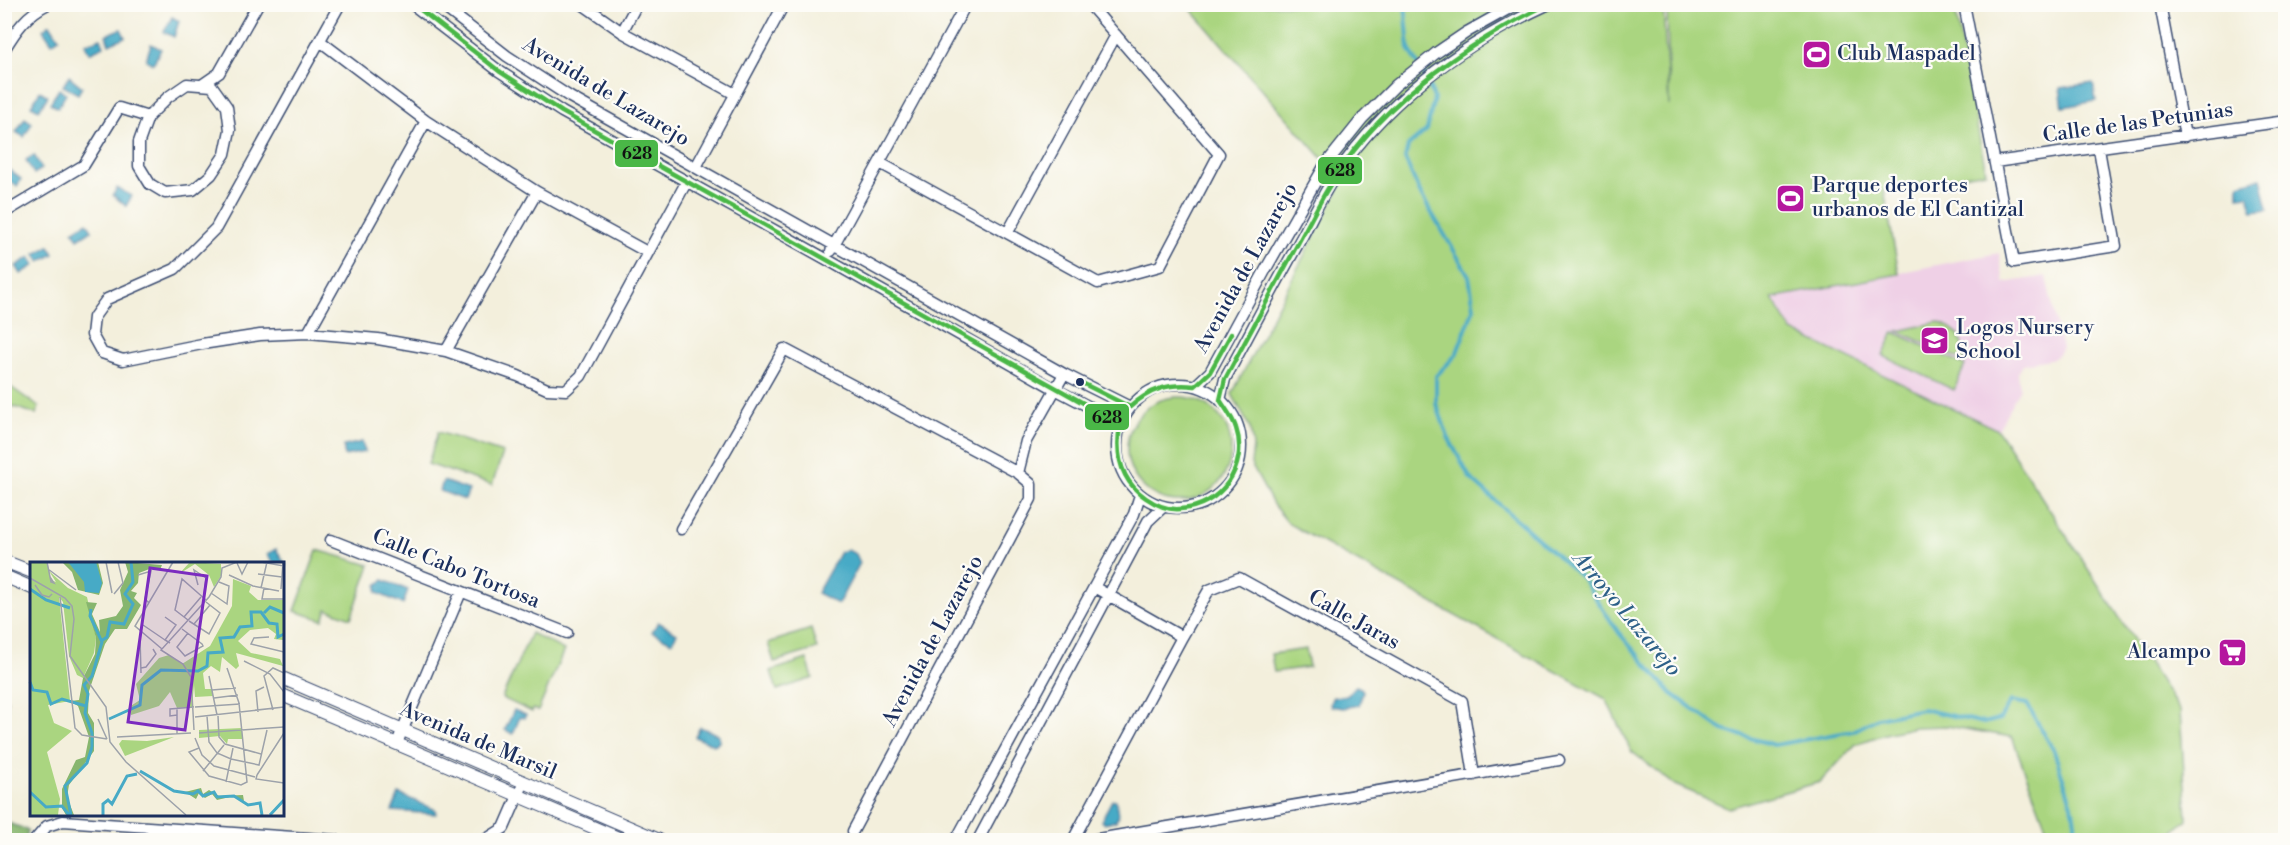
<svg xmlns="http://www.w3.org/2000/svg" width="2290" height="845" viewBox="0 0 2290 845" font-family="'Libre Bodoni',serif">
  <rect width="100%" height="100%" fill="#fdfcf7"/>
  <filter id="ink" filterUnits="userSpaceOnUse"><feTurbulence type="fractalNoise" baseFrequency=".0167" numOctaves="2"/><feDisplacementMap in="SourceGraphic" scale="12" xChannelSelector="R" yChannelSelector="G"/><feConvolveMatrix kernelMatrix="1 2 1 2 8 2 1 2 1" color-interpolation-filters="sRGB"/></filter>
  <filter id="wash" filterUnits="userSpaceOnUse"><feTurbulence type="fractalNoise" baseFrequency=".008" numOctaves="4" result="noise"/><feDisplacementMap in="SourceGraphic" scale="24" xChannelSelector="R" yChannelSelector="G"/><feGaussianBlur stdDeviation="1.35" result="paint"/><feColorMatrix in="noise" values="0 0 0 0 0 0 0 0 0 0 0 0 0 0 0 0 0 1.4 0 .05"/><feComposite in="paint" operator="in"/></filter>
  <g filter="url(#wash)">
    <rect width="100%" height="100%" fill="#f3efdc"/>
    <!-- built -->
    <path fill="#efd0e6" d="M1999 253 2004 283 2046 276 2062 348 2055 358 2023 364 2018 373 2020 388 1998 430 1792 331 1773 297Z"/>
    <!-- green -->
    <path fill="#aad580" stroke="#62826f" stroke-width="1.5" d="M1187 5H1663L1669 106 1667 5H1954L1986 172 1884 190 1899 274 1772 298 1792 331 1998 430 2180 711 2187 819 2165 840H2051L2012 737 1947 726 1915 727 1885 734 1856 744 1820 782 1729 808 1675 785 1631 751 1606 699 1289 524 1274 506 1251 464 1253 446 1250 428 1232 394 1345 177 1332 169Z
      M1938 322C1962 331 1961 338 1965 361L1898 331Z
      M1894 332 1965 365 1954 390 1883 356Z
      M5 383 39 407 36 414 5 404Z
      M1127 449a52 52 0 1 1 104 0a52 52 0 1 1-104 0Z
      M438 432 503 453 492 485 428 464Z
      M317 550 370 565 351 618 327 609 323 620 295 611Z
      M811 629 817 649 774 662 768 643Z
      M531 633 564 650 538 711 533 709 532 712 502 698Z
      M1306 649 1309 667 1274 672 1271 654Z
      M807 659 813 678 777 690 771 671Z"/>
    <!-- forest -->
    <path fill="#87b66e" stroke="#517266" stroke-width="1.5" d="M5 698 7 700 8 764 5 775Z
      M5 822 28 830 26 840H5Z"/>
    <!-- water -->
    <path fill="#47aac6" stroke="#316c92" stroke-width="1.5" d="M172 17 179 21 174 37 164 32Z
      M50 24 59 38 52 43 43 30Z
      M121 29 125 37 109 44 106 35Z
      M101 38 104 46 89 53 85 44Z
      M151 44 161 49 153 64 146 60Z
      M69 76 82 87 78 94 63 86Z
      M2093 83 2096 101 2063 107 2060 88Z
      M59 89 66 94 58 108 50 103Z
      M40 91 48 96 39 110 31 106Z
      M25 118 32 123 24 137 16 132Z
      M34 155 42 169 34 174 26 160Z
      M8 169 21 179 17 186 5 179Z
      M2261 178 2268 209 2253 211 2248 195 2239 196V184Z
      M117 188 132 196 126 206 113 195Z
      M87 222 92 230 78 239 73 231Z
      M49 246 54 254 40 262 35 254Z
      M30 257 35 265 21 274 16 266Z
      M362 442 365 452 344 456V446Z
      M443 481 469 490 465 500 440 491Z
      M276 549 286 565 282 567V563H273L267 554Z
      M847 550 856 554 860 563 838 604 817 593 840 552Z
      M383 580 408 590 403 604 377 593V585Z
      M658 622 677 633 672 642 652 632Z
      M1356 686 1361 688 1363 691 1359 705 1343 708 1331 706 1330 702 1333 697 1347 696Z
      M514 710 526 715 524 718 520 717 513 734 505 730Z
      M700 727 719 735V742L714 745 695 737Z
      M399 794 436 810V814L392 811Z
      M1112 800H1116L1118 816 1116 821 1103 823 1101 821Z"/>
    <g fill="none" stroke-linecap="round" stroke-linejoin="round">
      <!-- stream -->
      <path stroke="#47aac6" stroke-width="4" d="M1405 4 1409 49 1423 72 1434 98 1427 130 1408 146 1405 159 1421 195 1469 276 1474 308 1456 355 1436 376V403L1448 437 1470 478 1582 578 1619 633 1671 693 1723 730 1774 745 1853 731 1878 718 1922 709 1984 723 2000 719 2011 701 2027 704 2054 751 2072 805 2078 840"/>
    </g>
  </g>
  <g filter="url(#ink)">
    <g fill="none" stroke-linecap="round" stroke-linejoin="round">
      <defs>
        <path id="minor" d="M340 4 216 228 175 269 107 299 94 317 92 335 102 353 123 360 202 344 260 335 308 333 378 339 446 351 518 376 547 389 566 390 581 376 687 181
          M412 4 499 71 562 112 826 259 1055 389 1103 414 1120 426
          M440 4 507 56 570 97 1064 374 1130 407
          M582 4 622 32 735 94
          M1964 4 2014 262 2116 246 2099 149
          M2160 4 2185 136
          M622 32 637 4
          M320 41 426 121 537 192 647 252
          M4 50C16 30 27 14 48 4
          M187 84 212 86 227 107 230 130 225 154 211 175 193 190 165 193 150 184 139 166V142L148 117 168 97Z
          M203 84 219 73 258 4
          M1995 162 2286 121
          M880 163 1098 283 1160 266 1219 154 1089 4
          M696 167 784 4
          M4 213 84 165 119 108 148 117
          M1008 232 1116 35
          M831 251 966 4
          M308 333 426 121
          M446 351 537 192
          M1117 446a62 62 0 1 1 124 0a62 62 0 1 1-124 0Z
          M1195 386 1210 372 1267 267 1325 165 1362 119 1396 85 1436 53 1467 32 1517 4
          M1220 400 1225 379C1251 331 1276 283 1303 235 1314 214 1324 191 1338 172 1391 96 1466 42 1549 4
          M681 529 784 349 1018 473 1026 441 1064 374
          M331 540 567 633
          M1182 637 1209 590 1239 578 1462 701 1474 775
          M397 743 461 592
          M853 831 1031 499V484L1018 473
          M35 840 47 826 63 821 336 840
          M485 840 504 828 524 782
          M956 840 1134 514 1140 495
          M978 840 1148 521 1163 507
          M1073 840 1182 637 1094 587
          M1092 840 1559 760"/>
        <path id="tertiary" d="M4 561 32 572
          M4 576 32 588
          M282 678 659 840
          M282 695 623 840"/>
      </defs>
      <!-- minor casing -->
      <use href="#minor" stroke="#3b4c71" stroke-width="13"/>
      <!-- tertiary casing -->
      <use href="#tertiary" stroke="#3b4c71" stroke-width="14"/>
      <!-- minor -->
      <use href="#minor" stroke="#fff" stroke-width="10"/>
      <!-- tertiary -->
      <use href="#tertiary" stroke="#fff" stroke-width="12"/>
      <defs>
        <path id="bus-1" d="M413 4 499 71 562 112 1103 414 1120 426C1115 455 1121 481 1146 498 1156 505 1168 510 1180 509 1221 507 1249 466 1236 428 1233 418 1225 408 1220 400L1225 379 1324 195C1374 107 1459 48 1548 4
          M1080 382 1130 407C1150 389 1169 383 1195 386L1210 372 1231 334"/>
      </defs>
      <!-- bus-1 casing -->
      <use href="#bus-1" stroke="#fdfcf7" stroke-width="9"/>
      <!-- bus-1 -->
      <use href="#bus-1" stroke="#4ab747" stroke-width="4.5"/>
    </g>
  </g>
  <!-- icons -->
  <defs>
    <symbol id="stadium-square" viewBox="-11 -11 22 22"><rect x="-9" y="-9" width="18" height="18" rx="4" fill="#b5179e" stroke="#fdfcf7"/><path d="M0-5a6.5 5 0 1 0 0 10a6.5 5 0 1 0 0-10ZM-3.5-1.8h7v3.6h-7Z" fill="#fff"/></symbol>
    <symbol id="school-square" viewBox="-11 -11 22 22"><rect x="-9" y="-9" width="18" height="18" rx="4" fill="#b5179e" stroke="#fdfcf7"/><path d="M0-5L7-2L0 1L-7-2ZM-4 1L0 2.5L4 1V4Q0 6-4 4Z" fill="#fff"/></symbol>
    <symbol id="supermarket-square" viewBox="-11 -11 22 22"><rect x="-9" y="-9" width="18" height="18" rx="4" fill="#b5179e" stroke="#fdfcf7"/><path d="M-6-5.5h2.5l.6 2H6L4.5 2H-2.5L-4.4-4H-6ZM-1.5 3.2a1.3 1.3 0 1 0 .1 0ZM3 3.2a1.3 1.3 0 1 0 .1 0Z" fill="#fff"/></symbol>
  </defs>
  <g fill-rule="evenodd">
    <use href="#stadium-square" x="1800" y="38" width="33" height="33"/>
    <use href="#stadium-square" x="1774" y="182" width="33" height="33"/>
    <use href="#school-square" x="1918" y="324" width="33" height="33"/>
    <use href="#supermarket-square" x="2216" y="636" width="33" height="33"/>
  </g>
  <!-- markers -->
  <circle fill="#1b2f5e" stroke="#fdfcf7" stroke-width="2" cx="1080" cy="382" r="5"/>
  <g text-anchor="middle" dominant-baseline="central" stroke-width="4.5" stroke-linejoin="round" paint-order="stroke">
    <!-- poi labels -->
    <g font-size="21" fill="#1b2f5e" stroke="#fdfcf7" text-anchor="start">
      <text x="1837" y="54">Club Maspadel</text>
      <text x="1812" y="186">Parque deportes<tspan x="1812" dy="24">urbanos de El Cantizal</tspan></text>
      <text x="1956" y="328">Logos Nursery<tspan x="1956" dy="24">School</tspan></text>
      <text x="2211" y="652" text-anchor="end">Alcampo</text>
    </g>
    <!-- street labels -->
    <g font-size="21" fill="#1b2f5e" stroke="#fdfcf7">
      <text transform="translate(606 92) rotate(31)">Avenida de Lazarejo</text>
      <text transform="translate(2138 123) rotate(-8)">Calle de las Petunias</text>
      <text transform="translate(1246 268) rotate(-61)">Avenida de Lazarejo</text>
      <text transform="translate(456 569) rotate(22)">Calle Cabo Tortosa</text>
      <text transform="translate(1354 620) rotate(29)">Calle Jaras</text>
      <text transform="translate(933 641) rotate(-62)">Avenida de Lazarejo</text>
      <text transform="translate(478 741) rotate(23)">Avenida de Marsil</text>
    </g>
    <!-- water labels -->
    <g font-size="22" font-style="italic" fill="#2d6088" stroke="#fdfcf7">
      <text transform="translate(1627 614) rotate(50)">Arroyo Lazarejo</text>
    </g>
  </g>
  <!-- overview -->
  <g transform="translate(30 562)">
    <rect width="254" height="254" fill="#f3efdc"/>
    <path d="M0 0H17L21 18 26 20 19 9 38 26 57 35 66 76 64 91 53 116 47 113 39 94 33 40 29 35 40 139 18 143 24 161 42 169 17 190 30 237 28 253H0ZM160 0 191 2V14L184 25 179 13 165 2 149 12ZM203 17 221 24 219 30 228 38H253V78L244 77 246 72 238 66 220 68 208 79 221 91 250 97 253 104 206 91 209 104 206 107 192 95 190 110 181 104 173 111 175 127H182L183 134 165 135 164 123 162 145 147 146 140 130 129 144 101 153 99 145 110 138 106 122 129 96 139 93 152 102 180 84 202 44ZM212 166V177H198L197 182 190 174 169 176V168ZM144 175 95 194 89 182 92 178 117 179Z" fill="#aad580"/>
    <path d="M68 0 73 21 69 33 48 28 42 10 33 1ZM95 0 132 3 130 8 122 6 109 11 108 21 101 29 107 31 104 36 111 43 97 67H85L75 82 59 129 58 151 64 161V189L39 223 37 235 44 253H36L32 246V227L46 198 55 195 59 175 48 144 40 139 49 138 53 116 65 92 66 76 56 40 67 41 62 52 70 70 69 58 86 54 93 44 90 28 98 10ZM171 226 173 232 179 228 189 234 213 233 214 239 204 234 187 238 182 232 175 236 169 231 166 237 155 230Z" fill="#87b66e"/>
    <path d="M38 0H66L72 21 69 31 55 30 54 20Z" fill="#47aac6"/>
    <path fill="none" stroke="#47aac6" stroke-width="3" d="M0 27 16 38 40 46M61 47 60 54 72 80 62 114 54 123 58 132 55 151 62 171V185M234 51 240 45 254 51M71 79 77 75 80 60 94 62 103 42 95 32 103 20 101 0M0 120 3 128 17 130 21 142 32 137 56 144M79 157 110 143 112 123 131 108 168 109 177 104 178 91 193 90 190 76 204 75 210 65 222 64 221 50H231L239 61 247 62 248 75 254 72M110 209 144 229 163 232 168 229 173 234 184 230 187 235 204 234 218 243 230 241 232 253M0 230 16 245 32 244 39 253M41 253 35 224 57 201 62 185M73 253V242L78 238 82 242 97 214 107 212M240 253 254 238"/>
    <path fill="none" stroke="#9da2aa" stroke-width="1.5" d="M17 0 21 20 24 21 20 15M76 0 82 31M231 0 254 4M207 1 212 12 218 0M18 7 46 28M228 12 252 15M108 13 121 9 115 37 119 41M199 13 223 24 249 29M0 16 35 36 42 44 44 57 40 94 76 145 80 180 96 200 156 253M5 23 12 33 19 35 22 32M168 23 164 8 176 16 174 32M231 26 237 0M234 26 232 37H254M251 27 253 0M181 31 197 42 199 24 189 20M84 32 93 21 88 0M30 35 45 166 52 173 77 177M135 55 146 63 135 78 140 81M154 55 171 35M158 58 145 48 152 17 176 38M159 59 179 72 190 51 176 40M164 62 180 43M113 63 135 78M152 67 172 82 173 84 155 94 147 85 158 71M110 75 111 111M239 75 224 76 221 82 254 90M132 87 105 64 143 0M214 99 240 112 254 130M111 106 116 105 126 92 123 87M179 114 187 153M182 128 206 126M184 136 208 133M165 145 210 142M147 146V172M243 148 234 114 243 106 254 111M228 150 226 129 234 125M147 153 140 154V147L164 145M177 154 179 180 187 191 201 197 229 203 237 168M188 154 189 175 195 182 231 192M165 155 254 145M68 157 77 177M164 168 161 115 153 102 131 88 179 35 191 15 192 6 207 0M169 171 254 165M87 175 161 171M165 176 172 193 184 204 225 215M169 186 159 190 179 214 211 223 217 220 209 141 197 106M173 209 194 183M227 213 254 171M227 213 226 217 254 221M196 220 203 186"/>
    <path fill="#7b2cbf" fill-opacity="0.15" stroke="#7b2cbf" stroke-width="3" d="M120 6 177 14 155 168 98 160Z"/>
    <rect width="254" height="254" fill="none" stroke="#1b2f5e" stroke-width="3"/>
  </g>
  <g stroke="#fdfcf7" stroke-width="2">
    <rect x="614" y="139" width="45" height="29" rx="6" fill="#4ab747"/>
    <rect x="1317" y="156" width="46" height="29" rx="6" fill="#4ab747"/>
    <rect x="1084" y="403" width="46" height="28" rx="6" fill="#4ab747"/>
  </g>
  <g font-size="16" text-anchor="middle" font-weight="bold" fill="#111">
    <text x="637" y="159">628</text>
    <text x="1340" y="176">628</text>
    <text x="1107" y="423">628</text>
  </g>
  <!-- margin -->
  <rect width="2290" height="845" fill="none" stroke="#fdfcf7" stroke-width="24"/>
</svg>
